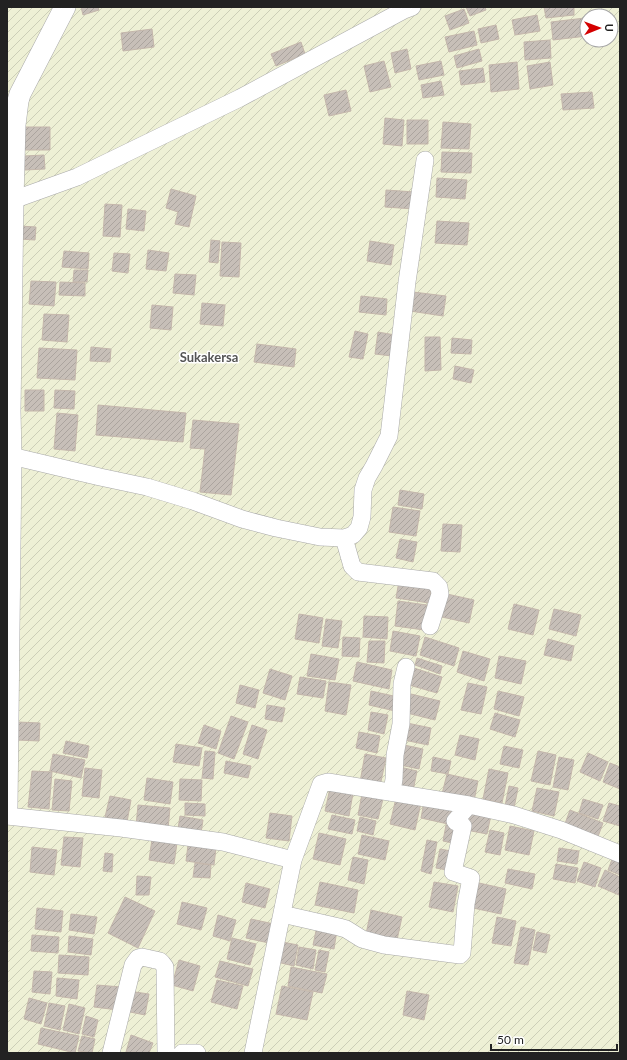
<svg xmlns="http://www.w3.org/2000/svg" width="627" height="1060" viewBox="0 0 627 1060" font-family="Lato,sans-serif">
  <defs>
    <pattern id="farmland-furrows" width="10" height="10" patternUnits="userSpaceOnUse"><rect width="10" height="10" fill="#eef0d5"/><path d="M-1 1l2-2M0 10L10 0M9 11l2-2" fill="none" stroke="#ccceb7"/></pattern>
    <pattern id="building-hatch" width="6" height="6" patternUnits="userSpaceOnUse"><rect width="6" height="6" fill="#c7bfb8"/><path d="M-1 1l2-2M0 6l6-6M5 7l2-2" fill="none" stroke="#aba49e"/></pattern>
  </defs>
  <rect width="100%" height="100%" fill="#f2efe9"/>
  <!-- farmland -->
  <path fill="url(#farmland-furrows)" fill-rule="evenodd" d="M7 7H620V1053H7ZM587 16H611V40H587Z"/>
  <!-- building -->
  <path fill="url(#building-hatch)" stroke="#c4b6ab" d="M81 7H98L99 10 83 15Z
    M466 7H485L486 10 470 16Z
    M544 7H574V15L546 18Z
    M464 9 469 23 450 30 445 16Z
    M537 15 540 31 515 35 512 20Z
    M585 18 587 36 553 40 551 22Z
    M496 25 499 39 481 43 478 29Z
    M152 29 154 47 123 51 121 33Z
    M474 31 477 45 449 52 445 37Z
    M550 40 551 58 525 60 524 42Z
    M301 42 305 54 276 66 271 54Z
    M407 49 411 69 395 73 391 53Z
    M479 49 482 61 457 68 454 56Z
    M384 61 391 87 370 92 364 66Z
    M441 61 444 75 419 80 416 66Z
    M517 62 519 89 491 92 489 65Z
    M550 62 553 85 530 89 527 66Z
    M483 68 485 82 461 85 459 71Z
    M441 81 444 95 423 98 421 85Z
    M346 90 351 111 329 116 324 95Z
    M592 92 594 108 563 110 561 94Z
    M385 118 404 120 402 146 383 144Z
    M407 120H428V144H407Z
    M443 122 471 124 469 149 441 148Z
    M21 127H50V150H22Z
    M442 152 472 153 471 173 441 172Z
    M44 155 45 169 25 170 24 156Z
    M437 178 467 180 465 199 436 197Z
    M171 189 196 196 189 227 175 224 178 212 166 208Z
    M386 190 415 192 414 209 385 207Z
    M105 204 122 205 120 237 103 236Z
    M128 209 146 211 144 231 126 229Z
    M437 221 469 223 467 245 435 243Z
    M20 226 36 227 35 240 19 239Z
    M211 240 220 241 218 263 209 262Z
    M370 241 394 245 391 265 367 261Z
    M222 242 241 243 239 277 220 276Z
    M148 250 169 253 166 271 146 269Z
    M64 251 89 253 88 269 62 267Z
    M114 253 130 254 128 273 112 271Z
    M74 270H88L87 282H73Z
    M175 274 196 275 194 295 173 293Z
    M31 281 56 282 54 306 29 304Z
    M60 282 85 283V296L59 295Z
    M413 292 446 296 443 316 410 311Z
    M361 296 387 299 386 315 359 312Z
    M202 303 225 305 223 326 200 324Z
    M152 305 173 307 171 330 150 328Z
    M44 314 69 315 67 342 42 340Z
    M355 331 368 334 363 359 349 357Z
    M378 332 395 335 392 356 375 354Z
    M425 337H440L441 370 425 371Z
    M452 338 472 340 471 354 451 353Z
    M257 344 296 349 294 367 254 362Z
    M91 347 111 349 110 362 90 361Z
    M39 348 77 350 75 380 37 378Z
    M455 366 474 370 471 383 453 379Z
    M25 390H44V411H25Z
    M55 390 75 391 74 409 54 408Z
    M98 405 186 413 183 442 96 435Z
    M57 413 78 415 75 451 54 449Z
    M193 420 239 424 231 495 200 492 205 449 190 448Z
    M400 490 424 494 422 509 398 505Z
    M393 507 420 511 416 536 389 532Z
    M443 524 462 525 460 552 441 551Z
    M400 539 417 542 413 562 396 558Z
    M399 581 432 586 429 603 396 598Z
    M447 594 474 600 469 623 442 617Z
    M398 601 427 605 424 630 395 626Z
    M514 604 539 610 533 635 508 629Z
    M554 609 581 615 576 636 549 629Z
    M299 614 323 618 319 643 295 639Z
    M364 616 388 617 387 639 363 637Z
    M326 619 342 621 338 648 322 646Z
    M393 631 420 636 416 656 390 651Z
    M343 637 360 638 359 657 342 656Z
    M425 637 459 648 454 666 420 655Z
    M548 639 574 646 571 661 544 655Z
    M369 641H385L384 663 367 662Z
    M463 651 490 659 484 681 457 672Z
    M311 654 339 659 335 680 307 676Z
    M499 656 526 661 521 684 495 678Z
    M417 658 442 666 440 674 415 665Z
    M357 662 392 670 389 689 353 681Z
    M414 668 442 677 437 693 409 685Z
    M270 669 292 676 285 700 263 693Z
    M300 677 326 681 323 698 297 694Z
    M329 682 351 685 346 715 325 711Z
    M468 683 487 687 481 714 461 710Z
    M240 685 259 690 255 708 236 703Z
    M371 691 398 697 395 711 369 705Z
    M498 691 524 697 519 716 494 709Z
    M411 694 440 701 435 720 407 713Z
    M267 705 285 708 282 722 265 719Z
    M371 712 388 715 384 734 368 730Z
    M495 713 520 720 515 737 490 729Z
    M231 716 248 722 234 759 218 753Z
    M18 722 40 723 39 741 17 740Z
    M407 723 431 728 428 745 404 740Z
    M204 725 221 731 216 749 198 743Z
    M252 725 267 730 258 759 243 754Z
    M359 732 380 736 377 753 356 748Z
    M460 735 479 739 475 760 455 755Z
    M66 741 89 746 87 758 63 753Z
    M176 744 202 748 199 766 173 762Z
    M404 745 423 749 419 769 400 765Z
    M504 746 523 750 519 768 500 764Z
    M205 751 215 752 213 779 202 778Z
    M538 751 556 755 550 785 531 781Z
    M588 753 608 762 600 781 580 772Z
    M53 754 85 760 81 778 50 771Z
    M365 754 386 758 380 786 360 782Z
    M433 757 451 761 448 774 431 771Z
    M559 757 574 760 568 790 553 787Z
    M226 761 251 766 248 778 224 773Z
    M610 763 620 767V789L603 782Z
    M400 767 417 771 413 791 396 788Z
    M85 768 102 770 99 798 82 796Z
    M489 769 508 773 502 803 483 799Z
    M32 771 52 772 49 809 28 807Z
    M447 774 478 781 474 801 442 794Z
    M147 778 173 782 170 804 144 800Z
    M55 779 72 781 69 811 52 810Z
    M180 779 202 780 201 801 179 800Z
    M509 786 518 788 514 808 505 806Z
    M330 788 353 793 349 816 325 811Z
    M537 788 559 792 554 816 532 811Z
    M362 794 383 799 378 819 358 815Z
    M110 796 131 800 127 822 105 817Z
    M396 798 421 803 415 830 390 824Z
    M583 799 603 805 598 819 579 813Z
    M424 802 452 807 448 824 421 818Z
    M185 803 205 804V816L185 815Z
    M609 803 620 806V826L603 821Z
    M138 805 170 808 168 829 136 826Z
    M570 810 603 823 596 842 563 829Z
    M470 811 491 815 487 834 466 830Z
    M270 813 292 816 289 841 266 838Z
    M332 815 355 820 352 834 328 829Z
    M180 816 203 820 201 833 178 829Z
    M360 817 376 821 373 835 357 831Z
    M446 825 460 828 457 844 443 841Z
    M510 826 534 831 529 855 505 850Z
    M490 830 504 833 500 855 485 852Z
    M319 833 346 839 340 865 313 859Z
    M362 835 389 841 385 860 358 854Z
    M64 837 83 838 80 867 61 865Z
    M152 839 177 843 174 864 149 860Z
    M427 840 437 842 431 874 421 871Z
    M188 845 216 848 214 865 186 861Z
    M32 847 57 850 54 875 30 872Z
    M559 848 579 851 577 864 557 861Z
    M440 849 451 851 447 870 436 868Z
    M105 853 113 854 112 872 103 871Z
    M614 854 620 857V875L608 870Z
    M353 857 368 860 364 884 348 880Z
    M584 862 601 868 595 887 577 881Z
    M195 863 211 865 210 878 193 877Z
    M556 864 578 868 575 883 553 879Z
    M508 869 535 874 532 889 505 883Z
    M605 870 620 877 619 895 598 886Z
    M137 876 151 877 149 895H136Z
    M320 882 358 890 354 913 315 905Z
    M434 882 458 886 453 912 429 907Z
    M246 883 270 889 265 908 242 902Z
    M479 883 506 889 501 914 473 908Z
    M125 897 155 911 138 948 108 933Z
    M182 902 207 908 201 930 177 924Z
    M37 908 63 911 61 932 35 929Z
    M371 910 402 917 397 940 366 934Z
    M71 914 97 917 94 934 69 930Z
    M218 915 236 920 230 941 213 936Z
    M497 917 516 921 511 946 492 943Z
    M251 919 274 924 269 943 246 938Z
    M317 926 337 930 334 949 313 945Z
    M521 927 535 930 528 965 514 963Z
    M537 932 550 935 546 953 533 950Z
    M32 935 59 937 58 953 31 951Z
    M69 936 93 939 91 955 68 952Z
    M232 938 256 944 250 965 227 959Z
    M282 942 298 945 294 966 277 962Z
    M299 947 316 950 313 969 296 965Z
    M319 950 329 952 325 972 315 970Z
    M59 955 89 957 88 975 58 973Z
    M179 960 200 966 193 991 172 985Z
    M220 961 253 969 248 986 215 977Z
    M291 967 327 974 322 993 288 986Z
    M34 971 52 972 50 994 32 992Z
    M57 978 79 980 77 999 56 996Z
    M217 980 243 986 237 1009 211 1002Z
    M97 985 121 987 118 1010 94 1007Z
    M282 986 313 992 307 1020 276 1014Z
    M128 991 149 994 145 1015 125 1011Z
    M407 991 429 995 424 1020 403 1015Z
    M29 998 47 1003 41 1024 24 1019Z
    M49 1003 65 1006 60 1030 44 1026Z
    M69 1004 85 1008 79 1034 63 1030Z
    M86 1016 98 1020 94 1037 82 1034Z
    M41 1028 79 1036 75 1053 38 1044Z
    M131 1035 153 1043 149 1053 126 1052Z
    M82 1036 95 1039 92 1053 78 1051Z"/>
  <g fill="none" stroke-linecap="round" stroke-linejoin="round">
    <defs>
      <path id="minor" d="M7 203 13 200 77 177 240 98 404 10 412 7
        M7 455 100 477 147 487 193 501 242 519 276 528 320 537 344 538 353 535 359 528 362 517 363 490 367 478 374 466 389 436 407 282 425 160
        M344 538 352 566 358 572 433 581 439 587 440 594 430 626
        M392 792 394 779 395 755 401 724 402 684 406 667
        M7 816 121 828 223 842 293 860 321 784 328 782 469 805 514 815 561 830 620 854
        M282 914 339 927 346 929 362 939 384 945 460 955 462 953 466 904 471 878 453 872 463 826 462 825 456 822 455 821 469 805
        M111 1053 133 965 138 958 142 957 160 961 162 963 165 967 166 1053
        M182 1053H197
        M253 1053 293 860"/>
      <path id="tertiary" d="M7 807 11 456 10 411 13 200 15 125 18 101 20 94 65 7"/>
    </defs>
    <!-- minor casing -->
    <use href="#minor" stroke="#a9a9a9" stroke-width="18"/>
    <!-- tertiary casing -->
    <use href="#tertiary" stroke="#a9a9a9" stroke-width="22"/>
    <!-- minor -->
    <use href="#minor" stroke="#fff" stroke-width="17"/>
    <!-- tertiary -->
    <use href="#tertiary" stroke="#fff" stroke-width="21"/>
  </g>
  <g text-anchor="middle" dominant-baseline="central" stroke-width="3" stroke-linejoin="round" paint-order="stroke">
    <!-- quarter labels -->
    <g font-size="13" font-weight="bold" fill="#555" stroke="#fff">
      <text x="209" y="357">Sukakersa</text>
    </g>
  </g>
  <!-- border -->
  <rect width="627" height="1060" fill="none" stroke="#222222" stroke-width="16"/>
  <!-- north arrow -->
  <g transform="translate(599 28) rotate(89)"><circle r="19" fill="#ffffff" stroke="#a7a7a7"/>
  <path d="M0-3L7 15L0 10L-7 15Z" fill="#d40000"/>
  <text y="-6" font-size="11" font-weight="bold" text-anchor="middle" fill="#222222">U</text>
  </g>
  <!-- scale -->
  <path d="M491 1044v6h126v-6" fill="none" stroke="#222222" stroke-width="2"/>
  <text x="497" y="1044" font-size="12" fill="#222222" stroke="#ffffff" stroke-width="3" paint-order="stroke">50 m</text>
</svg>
